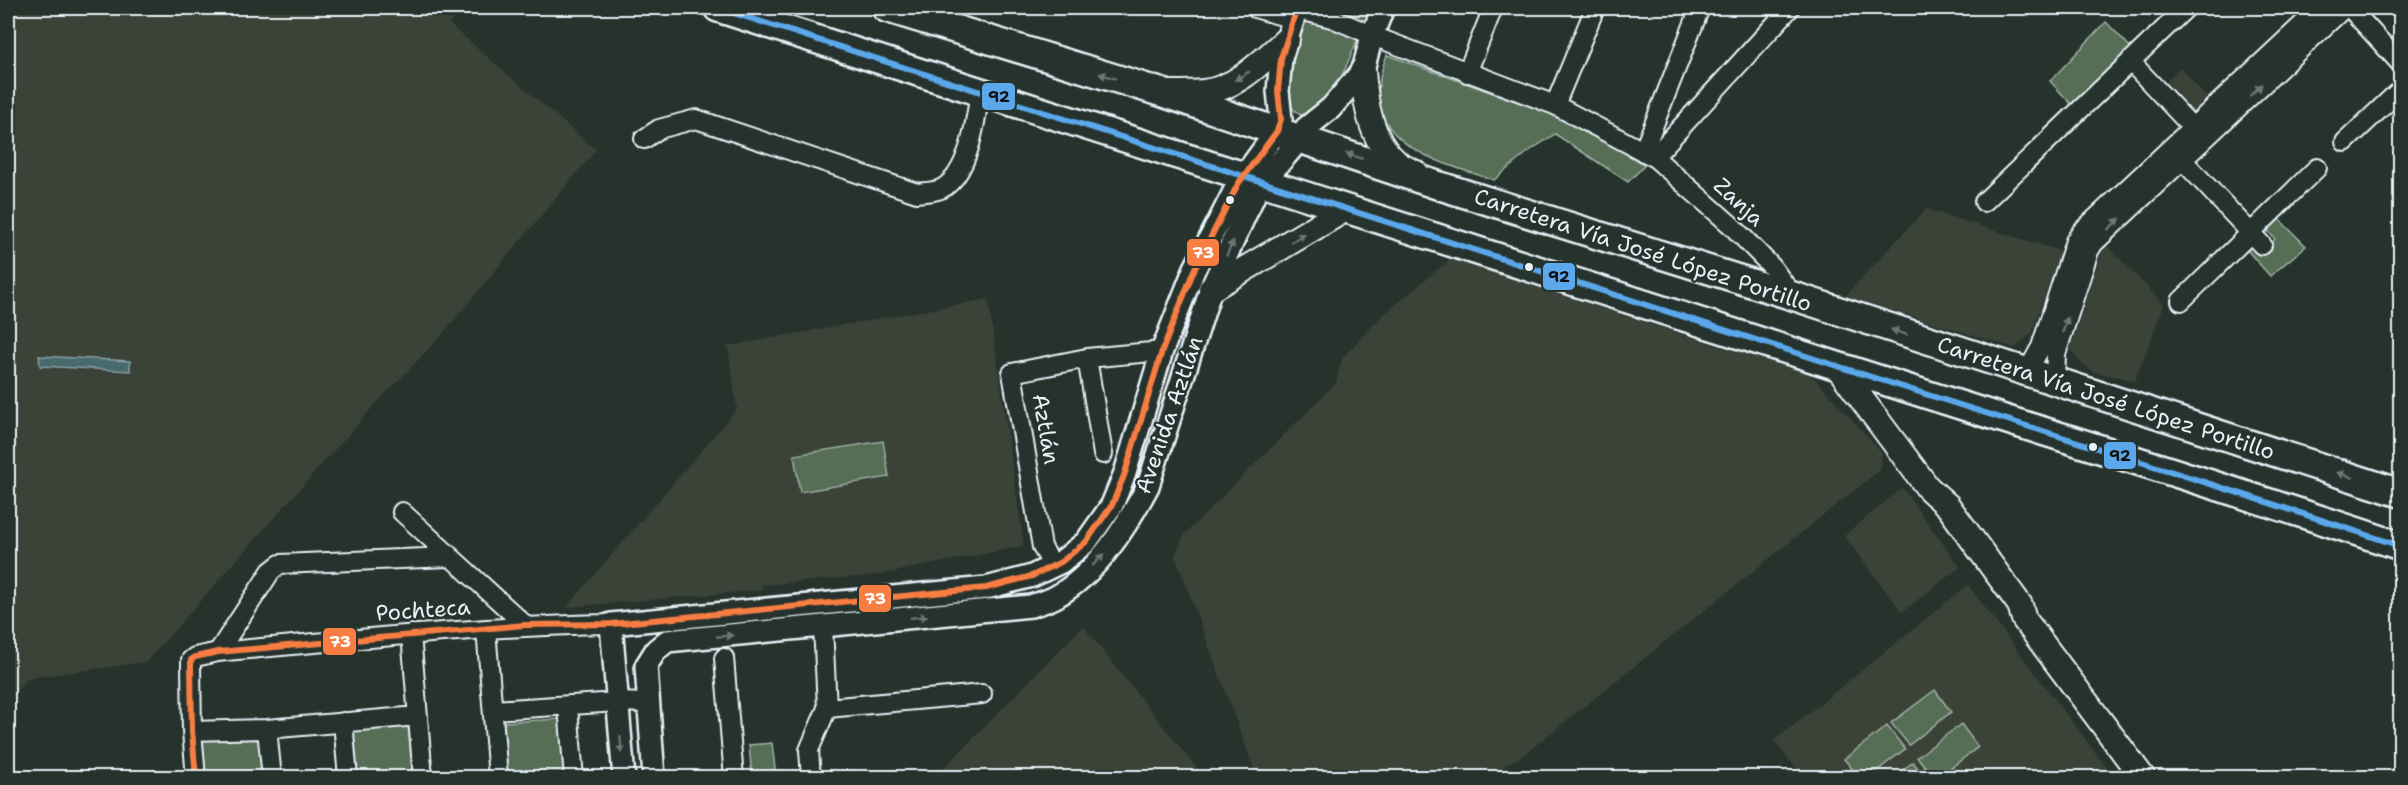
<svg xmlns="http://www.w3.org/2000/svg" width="2408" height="785" viewBox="0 0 2408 785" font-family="'Shantell Sans',sans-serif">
  <rect width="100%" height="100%" fill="#26332d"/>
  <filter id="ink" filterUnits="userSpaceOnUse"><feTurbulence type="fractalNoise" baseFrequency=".0167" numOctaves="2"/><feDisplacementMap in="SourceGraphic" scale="12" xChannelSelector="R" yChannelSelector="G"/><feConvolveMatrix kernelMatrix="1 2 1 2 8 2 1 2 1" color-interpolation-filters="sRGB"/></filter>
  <g filter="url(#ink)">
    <!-- built -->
    <path fill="#3a4238" d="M8 8H462L449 24 596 150 439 338 372 408 146 662 28 678 8 700Z
      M2180 67 2207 98 2191 113 2165 83Z
      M1926 209 2060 251 2032 333 2015 348 1845 296Z
      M2105 243 2164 305 2135 381 2095 372 2083 365 2070 349Z
      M1453 257 1549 285 1559 294 1730 350 1753 346 1805 368 1882 453 1881 469 1521 757 1504 765 1510 777H1257L1175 555 1184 535 1336 383 1342 358 1383 315Z
      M988 299 1024 546 878 575 762 585V590L567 607 737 409 728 346Z
      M1902 488 1960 567 1902 612 1844 536Z
      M1968 585 2114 777H1803L1774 741Z
      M1083 626 1204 777H934H935Z"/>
    <!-- green -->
    <path fill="#566e54" stroke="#9fb0a6" stroke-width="1.5" d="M1319 8H1375L1368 28Z
      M1307 17 1359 35C1349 60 1332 111 1300 115L1291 107C1287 75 1296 46 1307 17Z
      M2106 22 2132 49 2073 106 2050 81Z
      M1387 55 1551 114 1587 130 1645 165 1628 182 1555 134 1528 152 1494 180C1432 160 1352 141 1387 55Z
      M2278 218 2306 246 2270 276 2246 249 2254 243 2264 250 2275 239 2266 229Z
      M883 441 889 477 800 492 794 455Z
      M1935 690 1951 712 1909 745 1891 723Z
      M561 719 566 777H508L504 722Z
      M1961 724 1978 747 1939 777H1934L1917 757Z
      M408 725 413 777H356L351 730Z
      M1887 726 1905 749 1869 777H1859L1844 759Z
      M259 737 264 777H205L202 740Z
      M772 743 776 777H752L749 745Z
      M1913 762 1925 777H1893Z"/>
    <!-- water -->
    <path fill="#476a6d" stroke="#87a0a5" stroke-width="1.5" d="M39 356 130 361V371L40 366Z"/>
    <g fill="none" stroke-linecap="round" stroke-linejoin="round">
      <defs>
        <path id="minor" d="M1255 8 1293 19
          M2350 8 2400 63
          M1296 9 1332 18 1381 39 1555 105 1654 157 1732 226 1772 267 1793 296
          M2130 61 2192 127
          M1467 73 1493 8
          M1555 105 1595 8
          M644 139 659 129 696 119 917 193C924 192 934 192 941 189 970 174 976 119 980 90
          M2345 142 2400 90
          M1643 152 1700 8
          M2175 152 2262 245
          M1654 157 1790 8
          M1984 202 2186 8
          M2181 301 2317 168
          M1087 358 1103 454
          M2027 372 2041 347 2075 241 2082 231 2320 8
          M2055 381 2056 354 2089 251 2094 243 2344 8
          M402 512 525 625
          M1053 566 1042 547 1012 373 1087 358 1162 351
          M486 629 498 778
          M411 634 423 778
          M218 652 271 571 280 564 449 557
          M724 658 734 778
          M568 707 574 778
          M827 708 982 694
          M493 710 618 702 647 703
          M343 722 348 778
          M267 729 272 778
          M192 731 267 729 418 716
          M196 778 192 731 191 666V660L195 657 218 652C349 640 479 626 611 624
          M811 778 809 750 827 708 823 626"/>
        <path id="tertiary" d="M624 778 611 624 986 588 1032 576 1061 562 1086 542 1112 505 1125 473 1162 351 1194 270 1238 184 1277 131 1281 119 1278 91 1281 58 1297 8
          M654 778 646 666 656 650 667 641 1031 606C1039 603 1049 601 1057 596 1098 572 1126 527 1148 486L1211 289 1257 189 1301 138 1306 128 1331 108 1363 70 1372 36 1383 8"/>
        <path id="secondary" d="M1363 70C1365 102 1370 139 1396 162 1401 167 1410 170 1416 173
          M1171 93C1182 93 1194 93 1204 92 1238 88 1263 60 1287 39
          M1211 289 1346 209
          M1837 366 1928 488 1948 506 2020 605 2024 619 2143 778"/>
        <path id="primary" d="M718 8C1080 121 1440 238 1800 354 2000 419 2202 479 2400 546
          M886 8 1163 93 1437 185 1793 296 2400 493"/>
      </defs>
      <!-- minor casing -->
      <use href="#minor" stroke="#e8f1f8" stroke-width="22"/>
      <!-- tertiary casing -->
      <use href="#tertiary" stroke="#e8f1f8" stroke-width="26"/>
      <!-- secondary casing -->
      <use href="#secondary" stroke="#e8f1f8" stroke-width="28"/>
      <!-- primary casing -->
      <use href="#primary" stroke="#e8f1f8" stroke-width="32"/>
      <!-- minor -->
      <use href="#minor" stroke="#26332d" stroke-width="18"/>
      <!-- tertiary -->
      <use href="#tertiary" stroke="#26332d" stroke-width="21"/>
      <!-- secondary -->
      <use href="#secondary" stroke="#26332d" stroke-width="24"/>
      <!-- primary -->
      <use href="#primary" stroke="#26332d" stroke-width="27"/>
      <defs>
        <path id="bus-1" d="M718 8C1080 121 1440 238 1800 354 2000 419 2202 479 2400 546"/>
        <path id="bus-2" d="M196 778 192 731 191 666V660L195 657 218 652 525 625 611 624 986 588 1032 576 1061 562 1086 542 1112 505 1125 473 1162 351 1194 270 1238 184 1277 131 1281 119 1278 91 1281 58 1297 8"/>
      </defs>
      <!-- bus-1 casing -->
      <use href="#bus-1" stroke="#26332d" stroke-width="10"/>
      <!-- bus-2 casing -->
      <use href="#bus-2" stroke="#26332d" stroke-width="10"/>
      <!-- bus-1 -->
      <use href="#bus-1" stroke="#5aa8eb" stroke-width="6"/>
      <!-- bus-2 -->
      <use href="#bus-2" stroke="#f77d43" stroke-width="6"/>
    </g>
    <!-- one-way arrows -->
    <defs><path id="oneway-solid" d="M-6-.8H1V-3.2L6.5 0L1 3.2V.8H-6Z" transform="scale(1.5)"/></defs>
    <g fill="#6a7674">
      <use href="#oneway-solid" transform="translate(1107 76) rotate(-163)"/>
      <use href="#oneway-solid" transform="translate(1242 76) rotate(149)"/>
      <use href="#oneway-solid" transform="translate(2256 90) rotate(-43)"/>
      <use href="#oneway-solid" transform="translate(1354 156) rotate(-161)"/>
      <use href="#oneway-solid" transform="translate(2114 224) rotate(-43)"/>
      <use href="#oneway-solid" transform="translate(1298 238) rotate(-31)"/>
      <use href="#oneway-solid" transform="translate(1230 248) rotate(-65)"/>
      <use href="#oneway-solid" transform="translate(2065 325) rotate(-72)"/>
      <use href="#oneway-solid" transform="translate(1899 332) rotate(-162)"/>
      <use href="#oneway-solid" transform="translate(2345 475) rotate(-162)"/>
      <use href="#oneway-solid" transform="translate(1098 560) rotate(-46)"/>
      <use href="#oneway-solid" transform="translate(919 617) rotate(-5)"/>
      <use href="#oneway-solid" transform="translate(725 636) rotate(-5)"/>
      <use href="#oneway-solid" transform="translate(621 745) rotate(85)"/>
    </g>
  </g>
  <!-- markers -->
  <g fill="#e8f1f8" stroke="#26332d" stroke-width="2">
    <circle cx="1230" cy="200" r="5"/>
    <circle cx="1529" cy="267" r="5"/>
    <circle cx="2093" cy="447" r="5"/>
  </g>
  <g text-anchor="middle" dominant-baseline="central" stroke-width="4.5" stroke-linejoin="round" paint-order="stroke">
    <!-- street labels -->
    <g font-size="22" fill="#e8f1f8" stroke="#26332d">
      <text transform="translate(1739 202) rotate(43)">Zanja</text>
      <text transform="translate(1643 250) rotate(18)">Carretera Vía José López Portillo</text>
      <text transform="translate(2106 398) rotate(18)">Carretera Vía José López Portillo</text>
      <text transform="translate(1169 415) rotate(-71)">Avenida Aztlán</text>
      <text transform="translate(1046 429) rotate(80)">Aztlán</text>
      <text transform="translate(423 610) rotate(-4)">Pochteca</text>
    </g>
  </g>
  <g stroke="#26332d" stroke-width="2">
    <rect x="981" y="82" width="35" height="29" rx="6" fill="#5aa8eb"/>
    <rect x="1186" y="238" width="34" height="29" rx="6" fill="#f77d43"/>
    <rect x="1542" y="262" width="34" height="29" rx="6" fill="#5aa8eb"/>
    <rect x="2103" y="441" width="34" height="29" rx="6" fill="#5aa8eb"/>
    <rect x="858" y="584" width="34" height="29" rx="6" fill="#f77d43"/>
    <rect x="322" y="627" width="35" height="29" rx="6" fill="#f77d43"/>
  </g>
  <g font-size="16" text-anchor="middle" font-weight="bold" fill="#fff">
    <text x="1203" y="258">73</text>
    <text x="875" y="604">73</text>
    <text x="340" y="647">73</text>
  </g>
  <g font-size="16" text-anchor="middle" font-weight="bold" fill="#111">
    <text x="999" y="102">92</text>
    <text x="1559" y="282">92</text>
    <text x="2120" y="461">92</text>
  </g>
  <!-- margin -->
  <rect width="2408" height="785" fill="none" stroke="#26332d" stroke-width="30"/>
  <rect x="15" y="15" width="2378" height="755" fill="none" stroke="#e8f1f8" stroke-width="2" filter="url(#ink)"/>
</svg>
